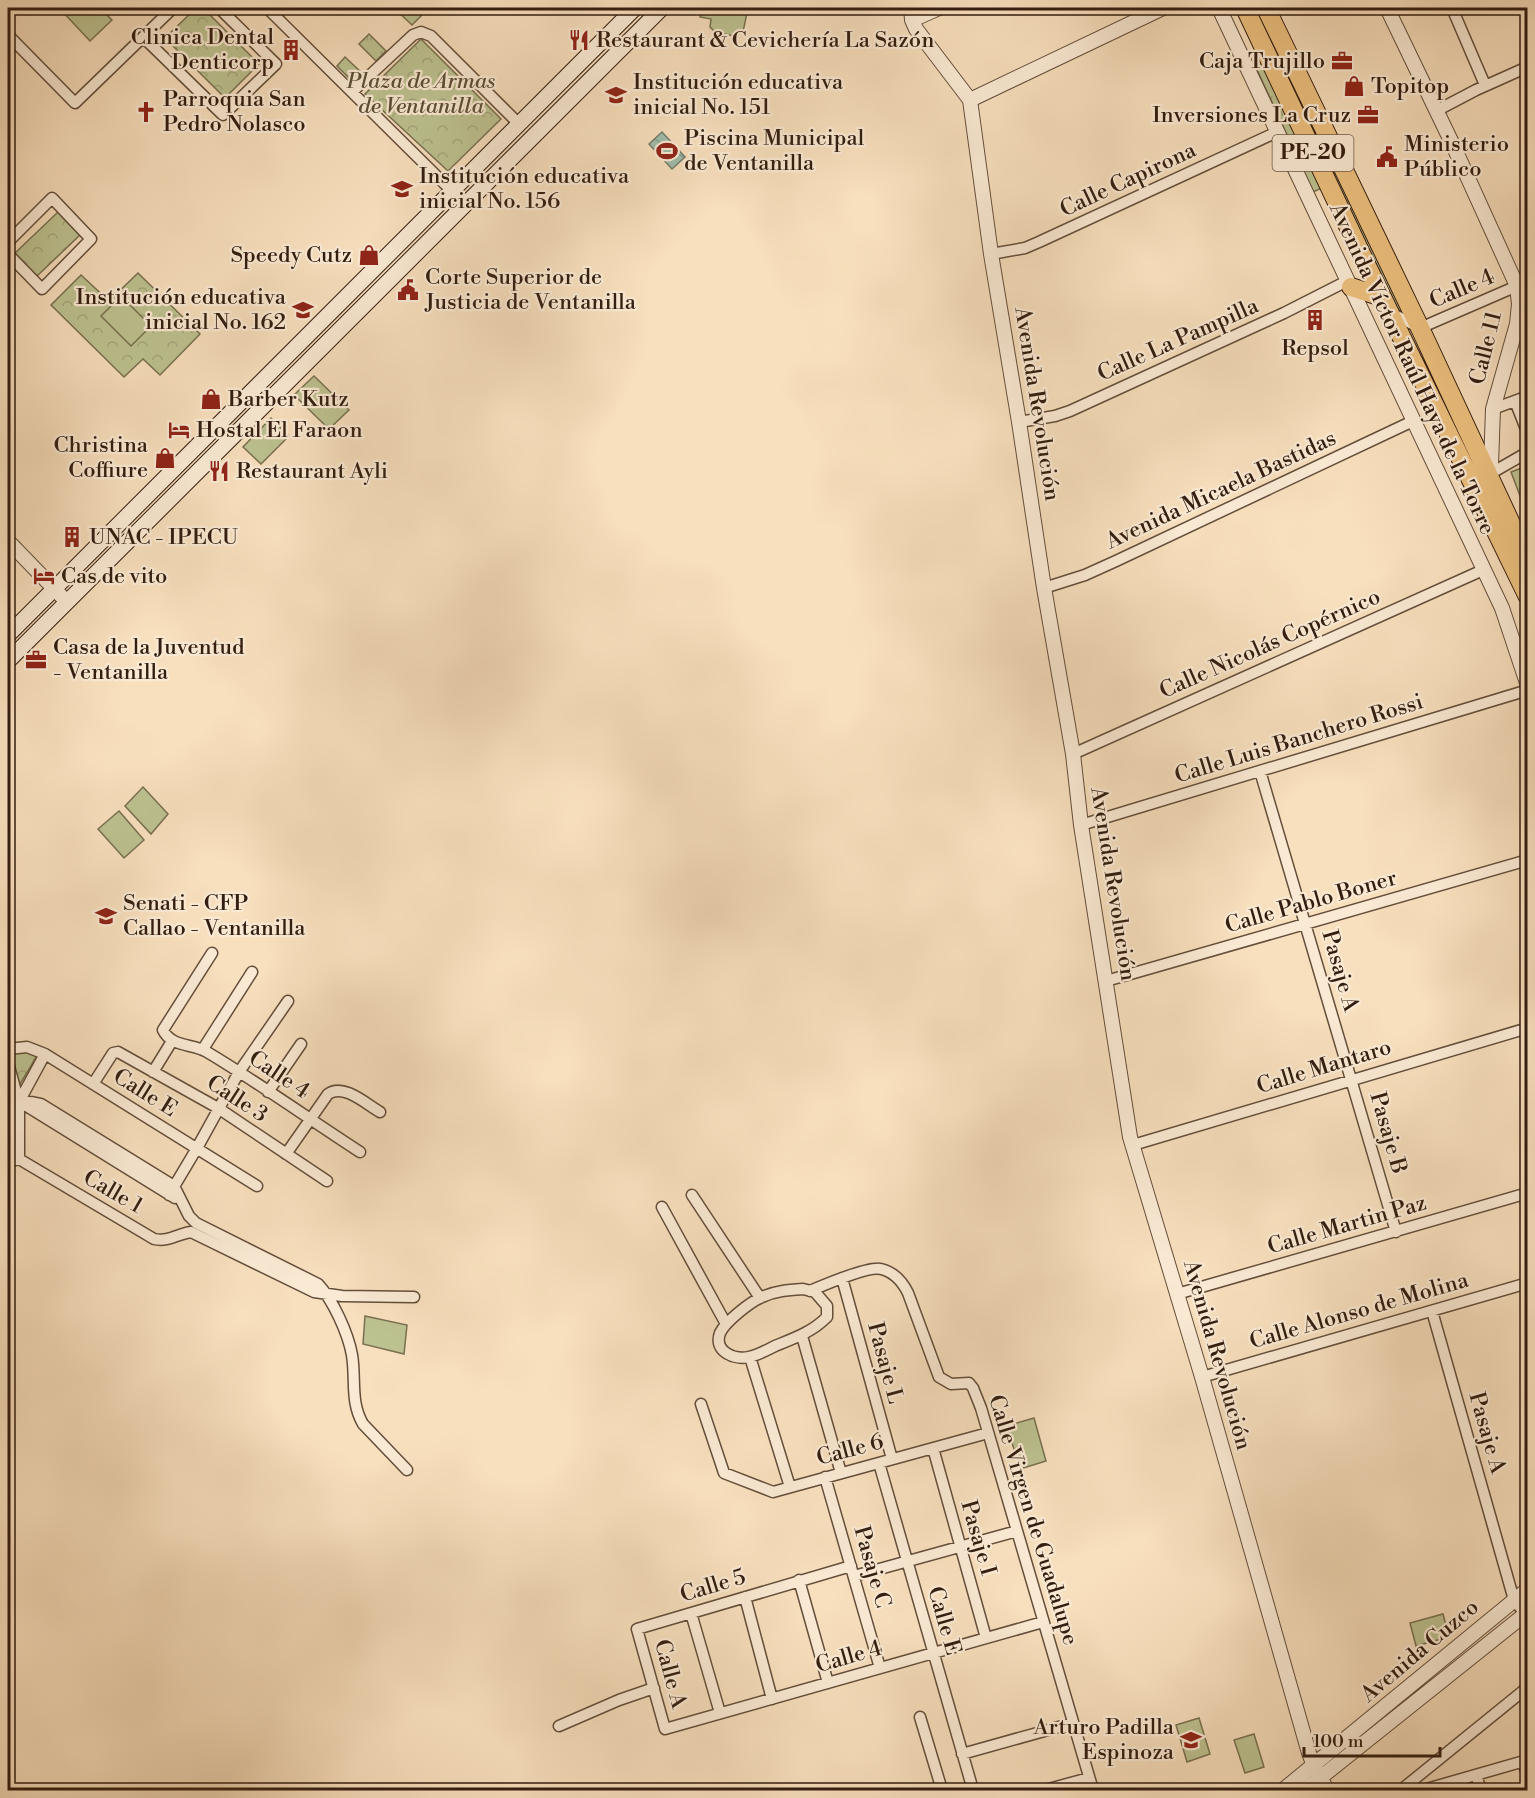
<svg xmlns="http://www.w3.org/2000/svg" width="1535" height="1798" viewBox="0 0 1535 1798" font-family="'Libre Bodoni',serif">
  <defs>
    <pattern id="grass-tufts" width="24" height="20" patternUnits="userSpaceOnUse" patternTransform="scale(1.5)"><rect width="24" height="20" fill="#bdc291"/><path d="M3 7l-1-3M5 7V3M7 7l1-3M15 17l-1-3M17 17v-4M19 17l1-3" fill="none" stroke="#a3a67c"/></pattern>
    <pattern id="forest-crowns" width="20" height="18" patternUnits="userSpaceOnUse" patternTransform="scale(1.5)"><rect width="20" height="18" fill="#bdc291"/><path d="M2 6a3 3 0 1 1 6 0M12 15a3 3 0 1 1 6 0" fill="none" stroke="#a3a67c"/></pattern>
    <pattern id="water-waves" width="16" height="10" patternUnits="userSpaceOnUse" patternTransform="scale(1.5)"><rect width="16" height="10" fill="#9fbdab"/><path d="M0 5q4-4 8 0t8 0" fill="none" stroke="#89a292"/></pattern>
  </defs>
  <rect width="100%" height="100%" fill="#f8dfbd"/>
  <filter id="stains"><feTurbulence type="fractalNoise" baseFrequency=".00333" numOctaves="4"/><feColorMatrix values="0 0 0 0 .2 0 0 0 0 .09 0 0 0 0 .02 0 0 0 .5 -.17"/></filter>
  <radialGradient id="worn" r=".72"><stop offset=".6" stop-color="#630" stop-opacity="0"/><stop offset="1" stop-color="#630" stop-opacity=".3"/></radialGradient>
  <!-- grass -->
  <path fill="url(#grass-tufts)" stroke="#787050" stroke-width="1.5" d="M394 8H418L424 13 412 25Z
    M1251 8H1262L1406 312 1394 309Z
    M369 34 386 51 376 61 359 44Z
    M345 57 363 74 354 83 337 66Z
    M1261 58 1322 188 1313 192 1253 61Z"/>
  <!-- forest -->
  <path fill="url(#forest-crowns)" stroke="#787050" stroke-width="1.5" d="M196 8H203L259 64 225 98 165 38Z
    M421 39 501 119 448 171 365 94Z
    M58 212 80 235 36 277 14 254Z
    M138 273 200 334 160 375 143 359 124 377 51 305 81 275 109 301Z
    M20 1049 37 1056 20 1084H18L10 1051Z"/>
  <!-- garden -->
  <path fill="#bdc291" stroke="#787050" stroke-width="1.5" d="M63 8H100L112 20 90 41 61 10Z
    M702 8H748L743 32 735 31 734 36 715 32 710 27 711 19 700 17Z
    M121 296 151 326 131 346 101 316Z
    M314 376 349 410 329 429 294 395Z
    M271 418 289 436 261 464 243 447Z
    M1527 466V508L1525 509 1511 472Z
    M143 787 168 814 151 834 125 806Z
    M119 811 144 840 124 858 98 829Z
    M365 1316 407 1325 404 1354 363 1344Z
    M1034 1418 1046 1461 1020 1469 1007 1426Z
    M1443 1614 1449 1637 1416 1646 1410 1623Z
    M1199 1718 1210 1754 1187 1762 1176 1725Z
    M1254 1734 1264 1767 1245 1773 1234 1740Z"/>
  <!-- water -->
  <path fill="url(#water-waves)" stroke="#747d6d" stroke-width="1.5" d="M662 132 685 157 672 169 649 144Z"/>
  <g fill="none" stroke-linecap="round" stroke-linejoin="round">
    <defs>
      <path id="minor" d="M267 8 465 204
        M1452 8 1485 85
        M8 35 75 103 173 8
        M143 37 223 115 276 64 219 8
        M352 92 413 35 421 32 431 36 519 124
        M1436 111 1476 90 1523 69
        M8 242 52 198 91 239 42 289 8 254
        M991 254 1025 248 1039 242 1277 132
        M1391 313 1420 328 1517 286
        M1515 401 1528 434
        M1493 409 1528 396
        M1019 422 1055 416 1070 411 1284 313 1347 281
        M1488 475 1528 452
        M1044 588 1085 575 1116 561 1413 421
        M1073 754 1483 570
        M1260 771 1396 1232
        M1081 825 1528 690
        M212 953 163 1030C172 1048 192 1043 207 1052 259 1083 309 1119 360 1152
        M1106 981 1528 860
        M8 1049 27 1047 45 1054 257 1186
        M203 1049 252 972
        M8 1063 19 1102V1159
        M153 1072 172 1041
        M93 1084 113 1053 118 1052 218 1108 327 1181
        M268 1092 301 1044
        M19 1102 45 1054
        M20 1102 175 1198
        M8 1104C19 1101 29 1101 41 1104L174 1186 189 1216 196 1223 318 1284C333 1300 348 1333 352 1355 356 1379 350 1402 363 1424L407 1470
        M1133 1145 1528 1028
        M286 1154 328 1094C344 1083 366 1104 380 1112
        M19 1159 154 1239C169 1242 177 1234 191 1232
        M8 1162 19 1159
        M169 1195 197 1148 239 1072 288 1001
        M692 1195 760 1298
        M662 1207 726 1324
        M191 1232 314 1292 342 1296 414 1297
        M842 1278 892 1459
        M803 1289 815 1292 827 1306V1317C812 1332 795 1338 775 1346 767 1350 758 1355 749 1357 735 1360 713 1352 720 1333 725 1322 750 1302 762 1297 775 1291 788 1290 803 1289Z
        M810 1291C824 1285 868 1266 881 1269 894 1272 903 1283 908 1293L939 1377 951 1384 969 1383 973 1388 981 1408 1093 1790
        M1177 1294 1528 1193
        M1432 1311 1514 1600 1528 1617
        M802 1336 841 1473
        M750 1357 790 1487
        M1202 1377 1528 1283
        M701 1404 724 1473 773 1492 988 1433
        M933 1448 986 1638
        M879 1463 973 1790
        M825 1477 880 1668
        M851 1566 637 1629 665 1729 1043 1622
        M854 1576 1017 1531
        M799 1580 828 1683
        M745 1597 772 1699
        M691 1613 720 1713
        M920 1717 942 1790
        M559 1726 619 1700 654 1688
        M962 1754 1073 1723
        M1523 1762 1528 1777
        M1476 1775 1481 1790
        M1045 1790 1089 1778
        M1401 1790 1528 1687
        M1423 1790 1528 1760"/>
      <path id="tertiary" d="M911 8 912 20 916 29 970 100 991 254 1019 422 1044 588 1073 754 1081 825 1130 1137 1202 1377 1309 1753 1314 1766 1327 1790
        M1219 8 1502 608 1528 686
        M1387 8 1453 145 1517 286 1519 304 1517 324 1493 409 1491 465 1488 475H1486
        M912 20 939 8
        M970 100 1163 8
        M8 541 67 602
        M1283 1790 1528 1589
        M1305 1790 1528 1612"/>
      <path id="secondary" d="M8 635 635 8
        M8 661 662 8"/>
      <path id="trunk" d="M1245 8 1367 266 1528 597
        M1266 8 1420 328 1528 560
        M1351 287 1382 297"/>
    </defs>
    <!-- minor casing -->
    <use href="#minor" stroke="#644e3b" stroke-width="13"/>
    <!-- tertiary casing -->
    <use href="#tertiary" stroke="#644e3b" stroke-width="16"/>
    <!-- secondary casing -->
    <use href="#secondary" stroke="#331d10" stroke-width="17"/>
    <!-- trunk casing -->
    <use href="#trunk" stroke="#331d10" stroke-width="20"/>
    <!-- minor -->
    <use href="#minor" stroke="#faead4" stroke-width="10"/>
    <!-- tertiary -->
    <use href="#tertiary" stroke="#faead4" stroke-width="14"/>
    <!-- secondary -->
    <use href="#secondary" stroke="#faead4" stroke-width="15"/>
    <!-- trunk -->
    <use href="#trunk" stroke="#ecc07e" stroke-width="18"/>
  </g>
  <!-- icons -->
  <defs>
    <symbol id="restaurant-bare" viewBox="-9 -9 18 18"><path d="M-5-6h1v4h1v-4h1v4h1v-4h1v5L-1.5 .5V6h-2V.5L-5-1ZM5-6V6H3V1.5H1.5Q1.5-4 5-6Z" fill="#8f2418" stroke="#faead4" stroke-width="2.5" paint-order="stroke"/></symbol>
    <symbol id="building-bare" viewBox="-9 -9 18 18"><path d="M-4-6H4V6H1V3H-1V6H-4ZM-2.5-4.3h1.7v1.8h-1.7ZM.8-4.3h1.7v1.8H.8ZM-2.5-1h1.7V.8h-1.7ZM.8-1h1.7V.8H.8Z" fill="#8f2418" stroke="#faead4" stroke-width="2.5" paint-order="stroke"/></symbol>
    <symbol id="office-bare" viewBox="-9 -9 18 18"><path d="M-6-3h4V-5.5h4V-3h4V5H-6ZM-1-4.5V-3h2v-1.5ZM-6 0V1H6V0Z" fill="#8f2418" stroke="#faead4" stroke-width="2.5" paint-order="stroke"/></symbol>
    <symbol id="shop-bare" viewBox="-9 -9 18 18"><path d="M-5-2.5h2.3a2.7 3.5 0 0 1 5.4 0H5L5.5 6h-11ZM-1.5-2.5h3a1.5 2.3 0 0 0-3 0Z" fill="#8f2418" stroke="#faead4" stroke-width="2.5" paint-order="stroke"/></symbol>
    <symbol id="school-bare" viewBox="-9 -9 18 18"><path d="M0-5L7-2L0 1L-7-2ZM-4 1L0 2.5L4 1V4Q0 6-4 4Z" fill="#8f2418" stroke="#faead4" stroke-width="2.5" paint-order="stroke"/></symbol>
    <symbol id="church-bare" viewBox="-9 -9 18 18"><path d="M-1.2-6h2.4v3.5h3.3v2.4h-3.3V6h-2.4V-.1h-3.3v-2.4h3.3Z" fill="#8f2418" stroke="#faead4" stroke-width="2.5" paint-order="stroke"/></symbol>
    <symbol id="stadium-bare" viewBox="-9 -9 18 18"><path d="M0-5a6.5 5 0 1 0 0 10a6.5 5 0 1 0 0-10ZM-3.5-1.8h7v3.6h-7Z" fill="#8f2418" stroke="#faead4" stroke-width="2.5" paint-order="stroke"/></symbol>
    <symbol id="civic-bare" viewBox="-9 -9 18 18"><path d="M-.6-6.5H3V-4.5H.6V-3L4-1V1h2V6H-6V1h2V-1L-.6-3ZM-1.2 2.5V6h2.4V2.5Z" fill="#8f2418" stroke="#faead4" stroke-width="2.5" paint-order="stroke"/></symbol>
    <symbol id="hotel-bare" viewBox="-9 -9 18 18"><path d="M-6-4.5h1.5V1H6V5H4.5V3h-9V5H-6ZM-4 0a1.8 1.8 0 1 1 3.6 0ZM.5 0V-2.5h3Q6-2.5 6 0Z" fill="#8f2418" stroke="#faead4" stroke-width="2.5" paint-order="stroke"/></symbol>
    <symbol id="university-bare" viewBox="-9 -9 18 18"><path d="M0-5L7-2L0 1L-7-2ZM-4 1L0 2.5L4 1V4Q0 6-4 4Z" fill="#8f2418" stroke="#faead4" stroke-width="2.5" paint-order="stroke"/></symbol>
  </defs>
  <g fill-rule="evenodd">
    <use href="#restaurant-bare" x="564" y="25" width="30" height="30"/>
    <use href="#building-bare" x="276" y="35" width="30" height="30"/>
    <use href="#office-bare" x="1327" y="46" width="30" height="30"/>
    <use href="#shop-bare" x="1339" y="71" width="30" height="30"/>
    <use href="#school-bare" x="601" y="80" width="30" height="30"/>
    <use href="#church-bare" x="131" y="97" width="30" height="30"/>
    <use href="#office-bare" x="1353" y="100" width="30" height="30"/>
    <use href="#stadium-bare" x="652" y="136" width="30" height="30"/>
    <use href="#civic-bare" x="1372" y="142" width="30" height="30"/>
    <use href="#school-bare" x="387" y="174" width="30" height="30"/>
    <use href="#shop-bare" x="354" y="240" width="30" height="30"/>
    <use href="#civic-bare" x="393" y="275" width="30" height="30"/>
    <use href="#school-bare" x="288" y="295" width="30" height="30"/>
    <use href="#building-bare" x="1300" y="305" width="30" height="30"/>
    <use href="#shop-bare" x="196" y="384" width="30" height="30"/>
    <use href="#hotel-bare" x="164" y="415" width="30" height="30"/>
    <use href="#shop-bare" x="150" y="443" width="30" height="30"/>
    <use href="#restaurant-bare" x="204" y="456" width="30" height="30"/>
    <use href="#building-bare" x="57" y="522" width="30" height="30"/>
    <use href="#hotel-bare" x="29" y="561" width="30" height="30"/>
    <use href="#office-bare" x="21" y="645" width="30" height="30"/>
    <use href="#university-bare" x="91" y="901" width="30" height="30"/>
    <use href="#school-bare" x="1176" y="1725" width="30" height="30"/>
  </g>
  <g text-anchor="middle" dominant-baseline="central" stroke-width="4.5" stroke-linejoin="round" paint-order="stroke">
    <!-- shield labels -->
    <rect fill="#faead4" stroke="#6f5a4b" stroke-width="1.5" x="1272.5" y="135" width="81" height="36" rx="4.5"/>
    <g font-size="21" font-weight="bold" fill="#331d10">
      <text x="1313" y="153">PE-20</text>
    </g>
    <!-- poi labels -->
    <g font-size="22" fill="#331d10" stroke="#faead4" text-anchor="start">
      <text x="274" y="37" text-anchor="end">Clinica Dental<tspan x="274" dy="25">Denticorp</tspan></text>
      <text x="596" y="40">Restaurant &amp; Cevichería La Sazón</text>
      <text x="1325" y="61" text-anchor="end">Caja Trujillo</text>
      <text x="633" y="82">Institución educativa<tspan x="633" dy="25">inicial No. 151</tspan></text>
      <text x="1371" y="86">Topitop</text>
      <text x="163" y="99">Parroquia San<tspan x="163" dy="25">Pedro Nolasco</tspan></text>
      <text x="1351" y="115" text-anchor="end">Inversiones La Cruz</text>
      <text x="684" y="138">Piscina Municipal<tspan x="684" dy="25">de Ventanilla</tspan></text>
      <text x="1404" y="144">Ministerio<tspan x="1404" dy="25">Público</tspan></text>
      <text x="419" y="176">Institución educativa<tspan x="419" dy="25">inicial No. 156</tspan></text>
      <text x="352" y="255" text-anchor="end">Speedy Cutz</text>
      <text x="425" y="277">Corte Superior de<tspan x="425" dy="25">Justicia de Ventanilla</tspan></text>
      <text x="286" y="297" text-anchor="end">Institución educativa<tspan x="286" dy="25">inicial No. 162</tspan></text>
      <text x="1315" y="348" text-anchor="middle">Repsol</text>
      <text x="228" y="399">Barber Kutz</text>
      <text x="196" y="430">Hostal El Faraon</text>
      <text x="148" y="445" text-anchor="end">Christina<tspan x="148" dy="25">Coffiure</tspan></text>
      <text x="236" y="471">Restaurant Ayli</text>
      <text x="89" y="537">UNAC - IPECU</text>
      <text x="61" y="576">Cas de vito</text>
      <text x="53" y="647">Casa de la Juventud<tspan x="53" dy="25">- Ventanilla</tspan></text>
      <text x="123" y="903">Senati - CFP<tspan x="123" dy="25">Callao - Ventanilla</tspan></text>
      <text x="1174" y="1727" text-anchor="end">Arturo Padilla<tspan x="1174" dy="25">Espinoza</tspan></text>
    </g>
    <!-- park labels -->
    <g font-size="22" font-style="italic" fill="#5c4f37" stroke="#faead4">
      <text x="421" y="81">Plaza de Armas<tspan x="421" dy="25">de Ventanilla</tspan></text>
    </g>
    <!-- street labels -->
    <g font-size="22" fill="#331d10" stroke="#faead4">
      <text transform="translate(1128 180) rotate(-25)">Calle Capirona</text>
      <text transform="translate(1462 289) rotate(-23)">Calle 4</text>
      <text transform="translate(1178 340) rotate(-24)">Calle La Pampilla</text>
      <text transform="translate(1486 348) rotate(-76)">Calle 11</text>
      <text transform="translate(1412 369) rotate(65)">Avenida Víctor Raúl Haya de la Torre</text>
      <text transform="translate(1037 404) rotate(81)">Avenida Revolución</text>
      <text transform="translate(1221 490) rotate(-25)">Avenida Micaela Bastidas</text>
      <text transform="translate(1270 644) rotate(-24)">Calle Nicolás Copérnico</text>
      <text transform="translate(1299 739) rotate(-17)">Calle Luis Banchero Rossi</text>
      <text transform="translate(1113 884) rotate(81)">Avenida Revolución</text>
      <text transform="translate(1311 902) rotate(-16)">Calle Pablo Boner</text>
      <text transform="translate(1340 971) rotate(74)">Pasaje A</text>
      <text transform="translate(1324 1067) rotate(-17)">Calle Mantaro</text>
      <text transform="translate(279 1075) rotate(34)">Calle 4</text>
      <text transform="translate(145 1093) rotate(32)">Calle E</text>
      <text transform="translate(237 1099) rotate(33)">Calle 3</text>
      <text transform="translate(1388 1133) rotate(74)">Pasaje B</text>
      <text transform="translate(113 1192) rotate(30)">Calle 1</text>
      <text transform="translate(1347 1225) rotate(-16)">Calle Martin Paz</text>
      <text transform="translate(1359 1311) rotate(-16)">Calle Alonso de Molina</text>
      <text transform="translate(1217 1355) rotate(74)">Avenida Revolución</text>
      <text transform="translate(885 1363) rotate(75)">Pasaje L</text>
      <text transform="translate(1487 1433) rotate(74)">Pasaje A</text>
      <text transform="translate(850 1450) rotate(-15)">Calle 6</text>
      <text transform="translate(1033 1520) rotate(73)">Calle Virgen de Guadalupe</text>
      <text transform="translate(978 1538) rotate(74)">Pasaje I</text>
      <text transform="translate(872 1567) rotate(74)">Pasaje C</text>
      <text transform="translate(713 1586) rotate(-17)">Calle 5</text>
      <text transform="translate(944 1621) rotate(74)">Calle E</text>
      <text transform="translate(1420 1651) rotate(-40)">Avenida Cuzco</text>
      <text transform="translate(849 1657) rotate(-16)">Calle 4</text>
      <text transform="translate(670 1674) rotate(75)">Calle A</text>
    </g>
  </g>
  <!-- margin -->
  <rect width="1535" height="1798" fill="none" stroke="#f8dfbd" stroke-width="30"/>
  <rect x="9" y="9" width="1517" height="1780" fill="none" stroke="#331d10" stroke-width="3"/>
  <rect x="15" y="15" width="1505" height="1768" fill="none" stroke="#331d10" stroke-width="1.5"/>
  <!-- scale -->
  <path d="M1304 1747v9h136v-9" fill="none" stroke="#331d10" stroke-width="3"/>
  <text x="1313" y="1747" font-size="18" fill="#331d10" stroke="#faead4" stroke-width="4.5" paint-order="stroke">100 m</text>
  <rect width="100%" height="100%" filter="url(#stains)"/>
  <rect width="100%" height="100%" fill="url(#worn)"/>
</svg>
